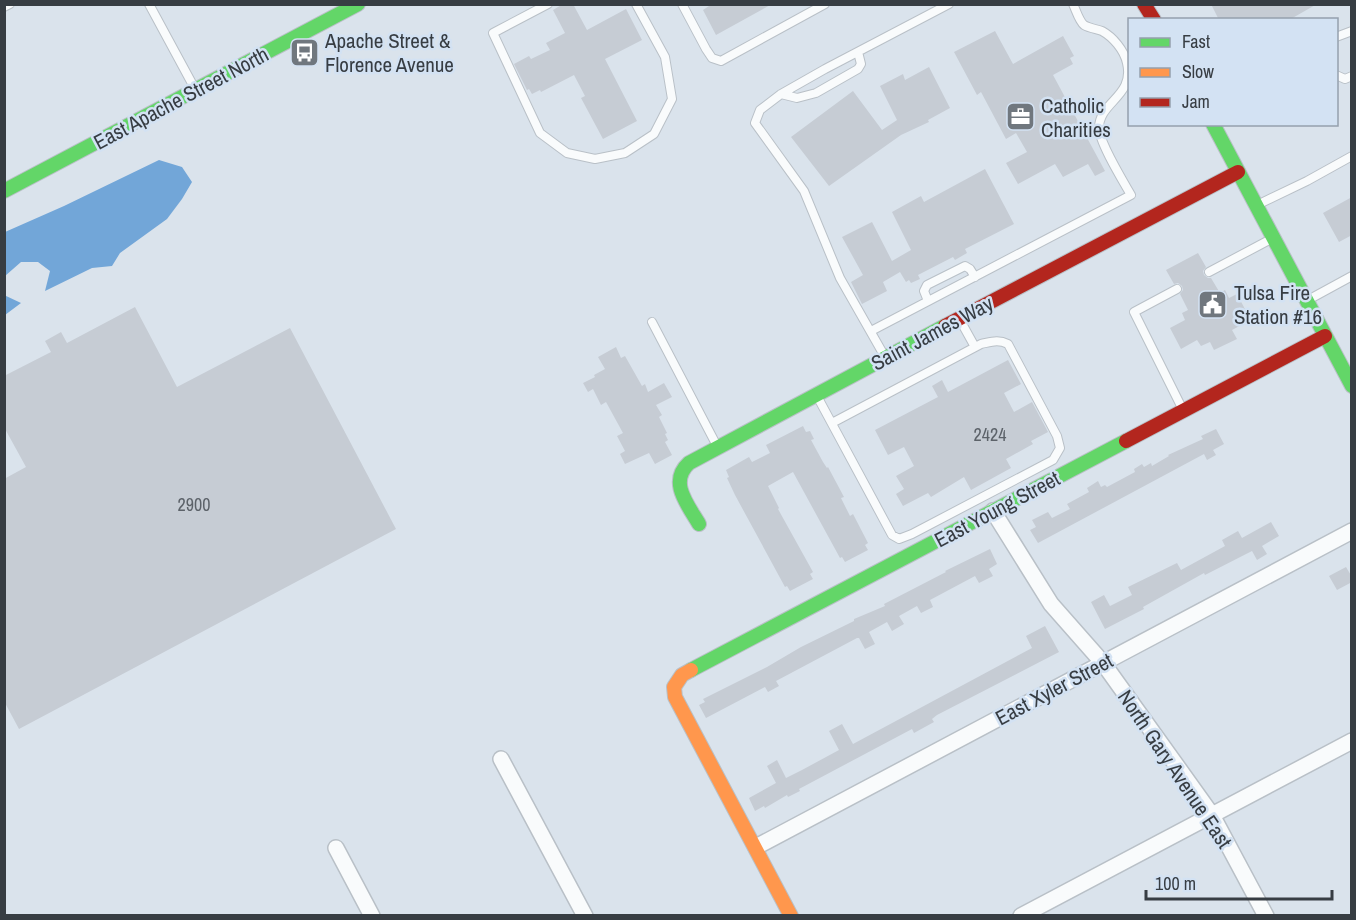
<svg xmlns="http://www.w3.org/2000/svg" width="1356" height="920" viewBox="0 0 1356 920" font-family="'Archivo Narrow',sans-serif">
  <rect width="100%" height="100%" fill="#dae3ec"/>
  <!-- water -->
  <path fill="#72a6d8" d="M159 160 182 167 192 182 182 199 167 219 120 253 112 266 92 268 45 291 50 271 38 262H21L5 276V232L64 206Z
    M4 295 21 303 5 315H4Z"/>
  <!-- building -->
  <path fill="#c6ccd4" d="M563 4H573L587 30 626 9 642 40 605 59 637 121 603 139 581 98 585 96 574 75 541 92 540 90 532 94 529 89 527 90 514 64 529 56 531 59 550 50 546 43 565 33 553 10Z
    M712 4H772L716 35 703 10Z
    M1211 4H1317L1289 20H1219Z
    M995 31 1013 64 1063 36 1074 56 1070 58 1073 64 1053 75 1105 171 1095 176 1088 164 1063 177 1055 164 1018 184 1006 163 1027 152 1016 133 1006 139 981 92 977 95 954 52Z
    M929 67 950 108 928 120 929 122 901 135 829 186 791 137 853 91 882 130 897 120 880 86 903 74 905 80Z
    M985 169 1014 224 965 249 967 253 955 260 953 257 918 275 920 279 911 283 909 280 906 282 900 272 883 282 887 291 862 304 851 282 863 275 842 237 872 222 892 261 911 250 892 212 921 196 924 202Z
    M1352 197V235L1339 242 1323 213Z
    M1198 253 1206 267 1203 271 1204 275 1208 278H1211L1220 293 1225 290 1229 298 1237 294 1247 313 1241 316 1245 323 1232 330 1237 339 1214 350 1210 342 1201 346 1197 340 1181 349 1170 328 1185 320 1182 313 1188 310 1180 294 1183 290 1182 286 1178 283 1174 284 1166 270Z
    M135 307 177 387 290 328 396 529 19 729 4 701V479L26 467 4 427V376L51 352 45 341 61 332 67 343Z
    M616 347 621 358 625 356 642 386 645 384 648 392 664 383 672 397 656 405 662 415 659 417 667 433 665 434 668 440 665 442 672 455 655 464 649 453 625 464 620 454 625 451 617 436 623 433 606 402 601 405 593 389 588 392 583 383 595 377 594 375 605 369 598 357Z
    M1008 360 1021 384 1004 393 1014 412 1032 402 1048 432 1031 441 1033 444 1006 459 1011 468 971 490 964 477 931 497 928 493 903 506 896 494 904 489 896 476 914 466 904 447 888 455 875 430 938 397 932 386 942 380 948 392Z
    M803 426 806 432 810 431 814 439 811 440 823 462 827 468 828 467 844 497 841 498 850 516 853 514 868 543 865 545 868 550 845 562 842 557 840 558 793 472 768 486 779 508 778 509 813 572 810 574 813 579 790 591 787 586 785 587 735 495 727 478 729 477 726 470 749 457 752 462 770 453 766 445Z
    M1216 429 1224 444 1213 450 1216 455 1207 460 1204 454 1038 543 1030 530 1036 527 1032 520 1048 512 1052 518 1070 509 1067 504 1089 492 1087 488 1098 481 1101 487 1105 485 1107 487 1135 472 1134 469 1142 464 1144 467 1151 463 1152 466 1169 456 1168 455 1203 439 1201 436Z
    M1271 522 1279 536 1262 546 1267 554 1257 560 1252 551 1205 575 1204 573 1143 607 1144 609 1105 629 1091 602 1104 595 1110 606 1132 595 1128 587 1177 563 1181 570 1225 546 1222 540 1238 531 1242 538Z
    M990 549 997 564 989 569 993 576 979 583 975 576 930 600 933 607 921 613 917 606 899 616 904 624 892 631 887 622 869 632 875 644 865 649 859 638H857L776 681 779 686 768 692 765 687 706 718 699 705 705 702 703 699 767 667 801 647 854 621V619L885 606 884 604 946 572 945 571Z
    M1346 567 1352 577V582L1337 590 1329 576Z
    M1045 626 1059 652 937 715 932 719 934 722 914 733 912 729 799 789 800 791 788 797 787 795 765 808 764 806 755 811 749 798 776 783 767 766 777 760 786 778 802 770 839 750 829 731 842 724 853 744 1032 648 1026 636Z"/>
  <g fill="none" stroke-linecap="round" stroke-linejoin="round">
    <defs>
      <path id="lane" d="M149 4 195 89
        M548 4 493 33 540 133 567 153 595 159 625 153 654 134 672 99 665 57 636 4
        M682 4 706 49 712 58 721 61 825 4
        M4 7 10 4
        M1336 37 1352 31
        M1336 75 1345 79 1352 76
        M781 94 797 98 816 93 858 69 861 64 858 52
        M1257 205 1307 181 1352 156
        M1209 272 1273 238
        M1177 289 1134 312 1183 410
        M1308 300 1352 276
        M928 301 924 291 927 285 965 266 970 269 975 277
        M960 320 975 347
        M652 322 717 446
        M871 331 1131 195C1123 181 1099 142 1099 128 1099 102 1135 96 1127 63 1124 50 1113 37 1102 31 1096 29 1089 28 1084 25 1079 21 1076 10 1073 4
        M885 357 840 278 804 191 755 123 760 110 781 94 825 69 949 4
        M817 396 892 535 899 539 912 534 1053 460 1060 448 1057 436 1008 344C998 339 991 342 981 344L832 423"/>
      <path id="street" d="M993 511 1051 604 1103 663 1212 815 1266 916
        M501 759 585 916
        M756 847 1352 531
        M336 848 372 916
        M1021 916 1352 741"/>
      <path id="fast" d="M1213 124 1352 386
        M4 191 358 4
        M699 524C688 505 668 482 689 463L945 326
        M691 670 1126 441"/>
      <path id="slow" d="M691 670 682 675 674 687 675 697 791 916"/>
      <path id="jam" d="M1144 4 1154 20
        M945 326 1238 172
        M1126 441 1325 336"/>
    </defs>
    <!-- lane casing -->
    <use href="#lane" stroke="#b9c0c7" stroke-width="10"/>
    <!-- street casing -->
    <use href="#street" stroke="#b9c0c7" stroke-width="18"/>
    <!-- fast casing -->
    <use href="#fast" stroke="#b9c0c7" stroke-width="16"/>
    <!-- slow casing -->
    <use href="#slow" stroke="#b9c0c7" stroke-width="16"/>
    <!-- jam casing -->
    <use href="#jam" stroke="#b9c0c7" stroke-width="16"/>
    <!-- lane -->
    <use href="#lane" stroke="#f9fbfc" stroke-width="8"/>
    <!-- street -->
    <use href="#street" stroke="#f9fbfc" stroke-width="15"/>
    <!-- fast -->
    <use href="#fast" stroke="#63d668" stroke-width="14"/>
    <!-- slow -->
    <use href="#slow" stroke="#ff974d" stroke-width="14"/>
    <!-- jam -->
    <use href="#jam" stroke="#b3261e" stroke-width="14"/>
  </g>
  <!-- icons -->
  <defs>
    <symbol id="bus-square" viewBox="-11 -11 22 22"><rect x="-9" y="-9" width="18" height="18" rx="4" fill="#70777e" stroke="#d3e2f3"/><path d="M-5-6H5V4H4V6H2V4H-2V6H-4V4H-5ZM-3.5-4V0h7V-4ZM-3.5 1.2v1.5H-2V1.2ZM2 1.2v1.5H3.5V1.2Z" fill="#fff"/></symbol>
    <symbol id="office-square" viewBox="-11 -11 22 22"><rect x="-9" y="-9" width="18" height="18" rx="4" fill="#70777e" stroke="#d3e2f3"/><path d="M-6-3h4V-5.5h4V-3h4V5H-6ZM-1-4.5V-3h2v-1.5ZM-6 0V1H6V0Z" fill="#fff"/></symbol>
    <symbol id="civic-square" viewBox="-11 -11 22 22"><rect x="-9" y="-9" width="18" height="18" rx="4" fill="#70777e" stroke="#d3e2f3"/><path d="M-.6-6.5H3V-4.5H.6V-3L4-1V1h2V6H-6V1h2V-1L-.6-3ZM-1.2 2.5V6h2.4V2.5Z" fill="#fff"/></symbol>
  </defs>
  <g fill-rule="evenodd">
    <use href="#bus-square" x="288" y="36" width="33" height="33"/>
    <use href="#office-square" x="1004" y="100" width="33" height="33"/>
    <use href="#civic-square" x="1196" y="288" width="33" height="33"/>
  </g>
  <g text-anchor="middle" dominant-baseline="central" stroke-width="5" stroke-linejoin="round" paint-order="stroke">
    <!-- number labels -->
    <g font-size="18" fill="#5c6269">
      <text x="990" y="434">2424</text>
      <text x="194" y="504">2900</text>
    </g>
    <!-- poi labels -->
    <g font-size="21" fill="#373d43" stroke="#d3e2f3" text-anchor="start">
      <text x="325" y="40">Apache Street &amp;<tspan x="325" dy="24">Florence Avenue</tspan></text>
      <text x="1041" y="105">Catholic<tspan x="1041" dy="24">Charities</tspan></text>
      <text x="1234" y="292">Tulsa Fire<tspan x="1234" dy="24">Station #16</tspan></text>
    </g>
    <!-- street labels -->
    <g font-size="21" fill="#373d43" stroke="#d3e2f3">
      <text transform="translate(181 98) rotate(-28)">East Apache Street North</text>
      <text transform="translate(932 333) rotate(-28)">Saint James Way</text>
      <text transform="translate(997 509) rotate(-28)">East Young Street</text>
      <text transform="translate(1054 689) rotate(-28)">East Xyler Street</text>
      <text transform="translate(1175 769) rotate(56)">North Gary Avenue East</text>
    </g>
  </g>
  <!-- border -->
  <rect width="1356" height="920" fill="none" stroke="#373d43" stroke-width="12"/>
  <!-- legend -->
  <rect x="1128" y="18" width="210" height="108" fill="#d3e2f3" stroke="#95a0ad" stroke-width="1.5"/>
  <rect x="1140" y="38" width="30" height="9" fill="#63d668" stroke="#95a0ad" stroke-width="1.5"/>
  <text x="1182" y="48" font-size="18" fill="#373d43">Fast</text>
  <rect x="1140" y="68" width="30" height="9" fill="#ff974d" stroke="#95a0ad" stroke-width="1.5"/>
  <text x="1182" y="78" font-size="18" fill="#373d43">Slow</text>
  <rect x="1140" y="98" width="30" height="9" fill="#b3261e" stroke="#95a0ad" stroke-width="1.5"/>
  <text x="1182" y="108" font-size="18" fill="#373d43">Jam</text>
  <!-- scale -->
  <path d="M1146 890v9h186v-9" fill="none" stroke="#373d43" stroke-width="3"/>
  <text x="1155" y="890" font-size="18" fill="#373d43" stroke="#d3e2f3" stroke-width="4.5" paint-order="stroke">100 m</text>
</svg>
